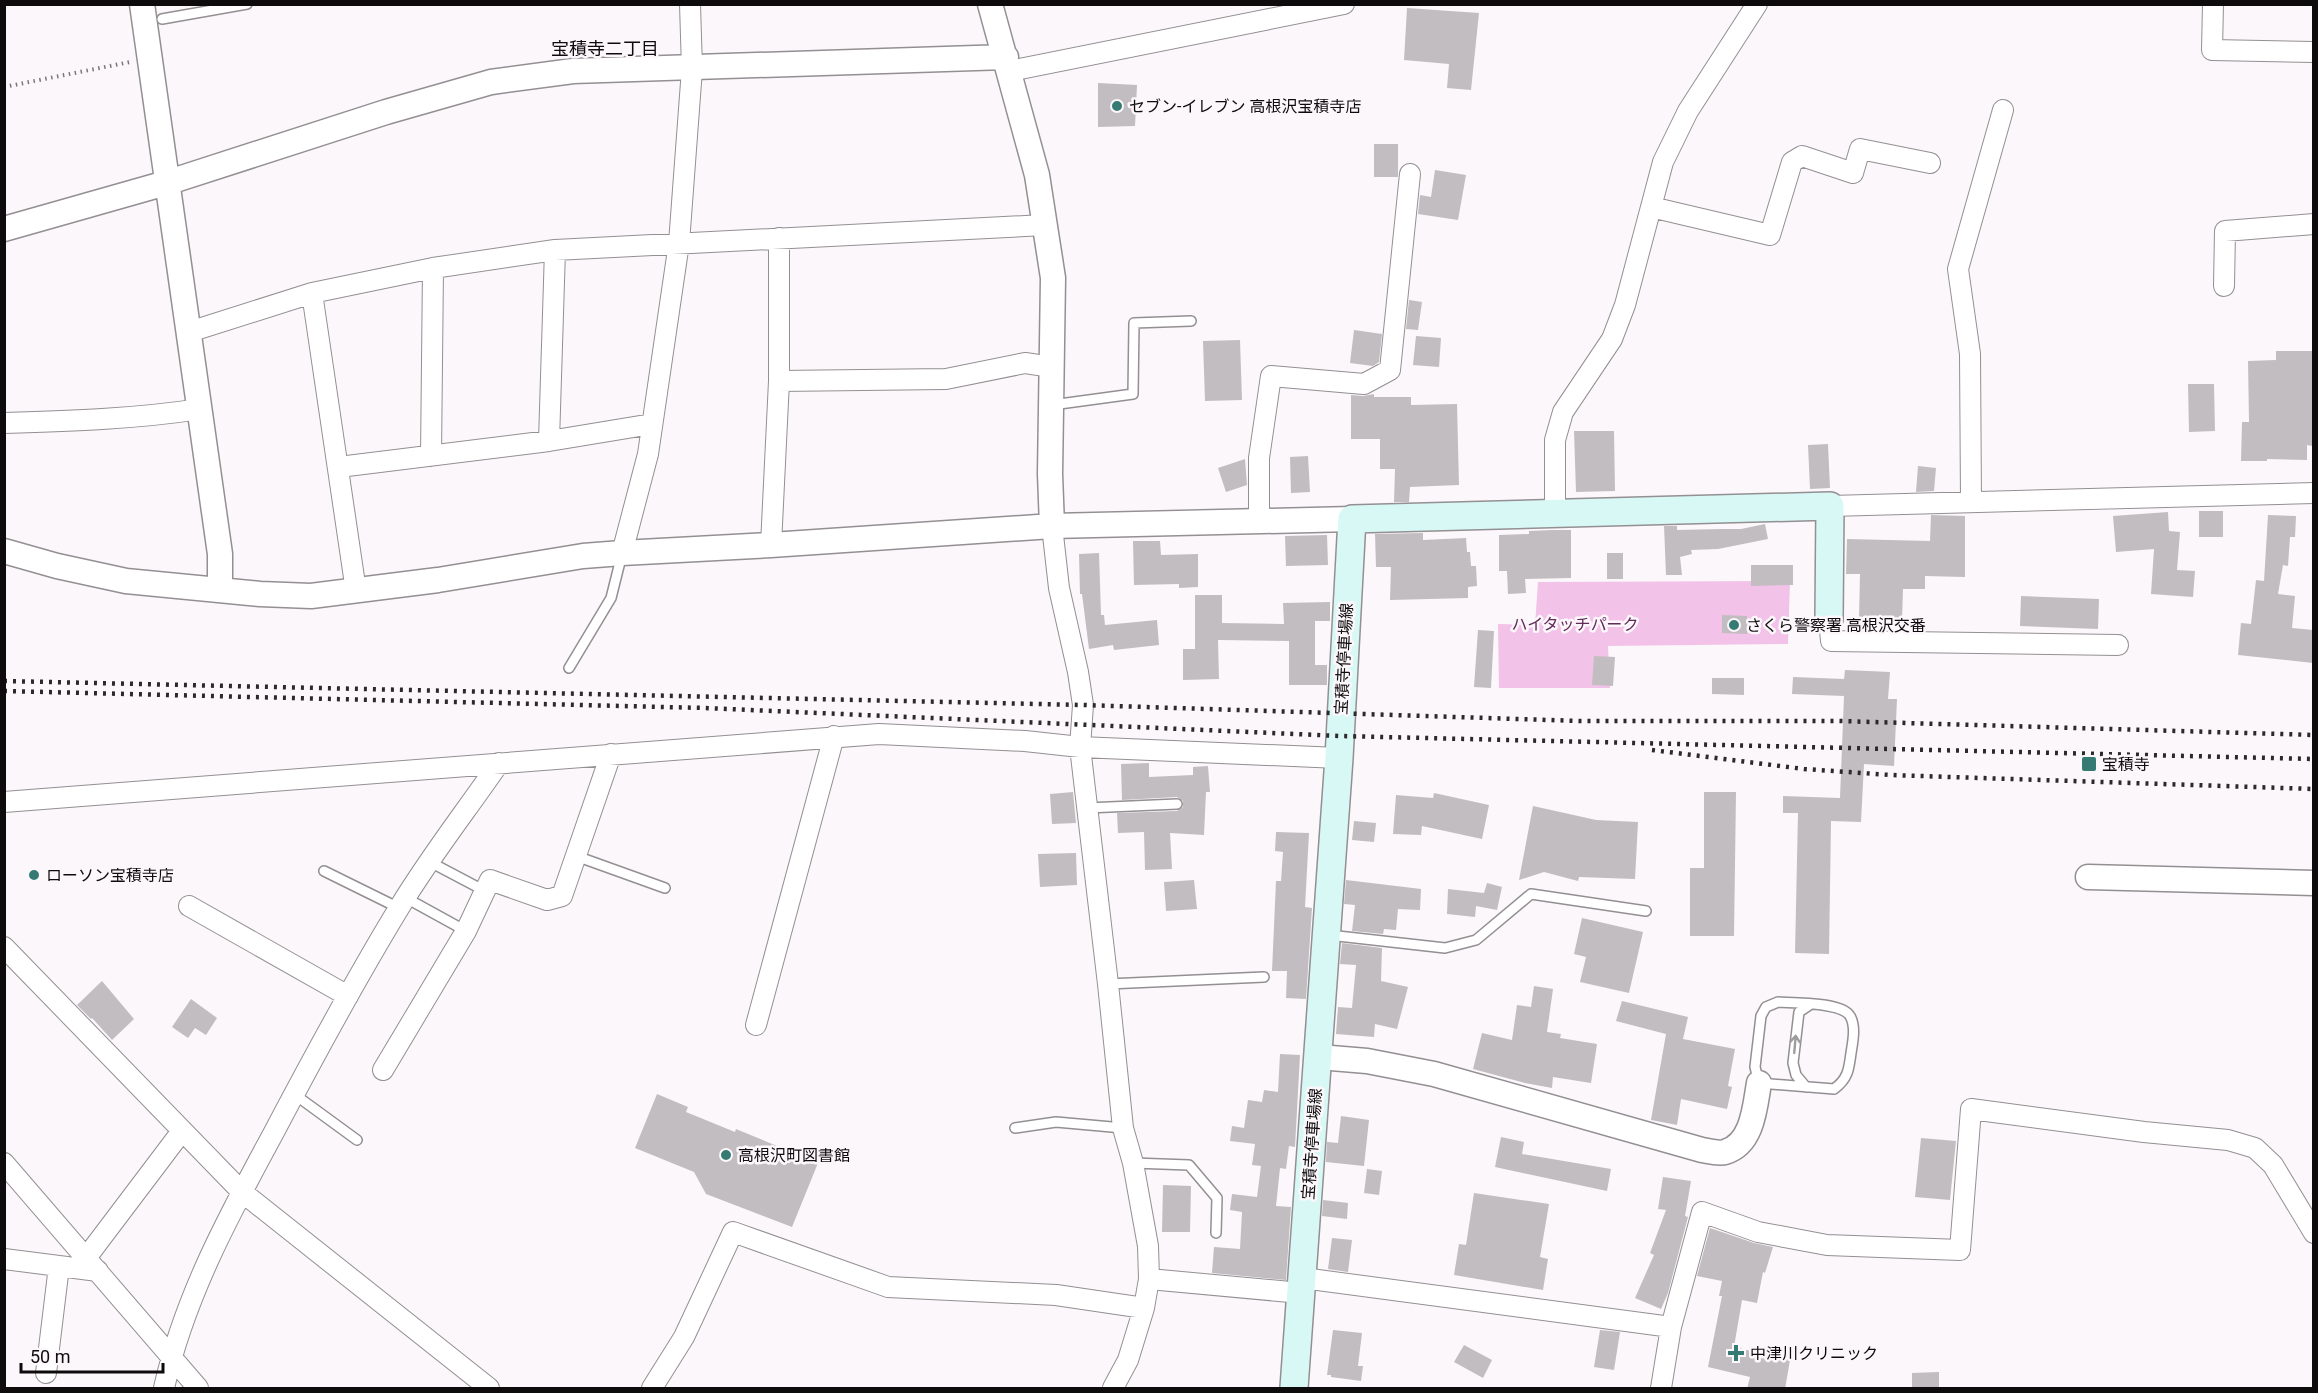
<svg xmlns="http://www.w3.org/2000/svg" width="2318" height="1393" viewBox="0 0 2318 1393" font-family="Roboto,'Noto Sans JP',sans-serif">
  <rect width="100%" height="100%" fill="#fcf7fb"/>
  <!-- green -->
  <path fill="#f3c2e8" d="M1790 581 1788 644 1608 646 1610 688H1499L1498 624 1535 625 1538 582Z"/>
  <!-- building -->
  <path fill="#c2bdc1" d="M1407 8 1479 13 1471 90 1447 88 1449 64 1404 60Z
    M1098 83 1137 85 1135 126 1098 127Z
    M1374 144H1398V177H1374Z
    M1435 170 1466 175 1458 220 1418 214 1420 195 1431 197Z
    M1409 300 1422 302 1418 330 1406 329Z
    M1354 330 1382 334 1379 362 1373 366 1350 363Z
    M1416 336 1441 338 1439 367 1413 365Z
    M1240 340 1242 400 1205 401 1203 341Z
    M2276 351H2313V446L2307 445V460L2267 459V461H2241L2242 422H2249L2248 361 2276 360Z
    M2188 384H2214L2215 431 2189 432Z
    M1374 394V397H1411V405L1457 404 1459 485 1410 487 1409 502H1394L1395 469H1380V439H1351V395L1363 396Z
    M1574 431H1614L1615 491 1576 492Z
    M1828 444 1830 488 1810 489 1808 445Z
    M1308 456 1310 492 1291 493 1290 457Z
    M1245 459 1247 485 1226 492 1218 468Z
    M1918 466 1936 468 1934 491 1916 492Z
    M2199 511H2223V537H2199Z
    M2168 512 2169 531 2180 532 2177 570 2195 571 2193 597 2151 594 2154 549 2116 552 2113 516Z
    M1931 515 1965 516V577L1925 576V589H1903L1902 620 1859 619 1860 574H1846L1847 539 1930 541Z
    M2268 515 2296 516 2295 537H2290L2288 566 2283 565 2278 594 2295 596 2292 628 2313 630V663L2238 655 2241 623 2251 624 2256 580 2264 581Z
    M1765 524 1768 539 1718 549 1691 550 1692 554 1680 557 1682 575H1666L1664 526H1677V530L1722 529H1741Z
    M1552 530H1571V578L1525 579 1526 593 1508 594 1507 571H1499V535L1529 534V531Z
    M1423 533V540L1466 538 1467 552H1470L1471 566H1476L1477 586 1468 587V598L1390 600 1391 567H1376L1375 534Z
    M1327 535 1328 565 1286 566 1285 536Z
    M1133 541H1160L1161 555 1198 554V587L1179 588V584L1134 585Z
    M1099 553 1101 615H1104L1105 625 1157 620 1159 645 1114 650 1113 645 1089 649 1082 594H1080L1079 554Z
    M1607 553H1623V579H1607Z
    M1751 565H1793V585L1751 586Z
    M1195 595H1222V623L1284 624 1283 603 1330 602V621H1315V665H1327V685H1289V641L1218 640 1219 679 1183 680V649H1195Z
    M2021 596 2099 599 2098 629 2020 626Z
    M1722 615 1747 616V634L1722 633Z
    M1478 630 1494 631 1491 688 1474 687Z
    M1594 656 1615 657 1613 686 1592 685Z
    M1845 670 1890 672 1888 699H1897L1894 766 1864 764 1861 822 1831 821 1829 954 1795 953 1798 813H1783V796L1840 798 1844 696 1792 694 1793 677 1844 679Z
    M1712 678H1744V695L1712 694Z
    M1149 763V777L1193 775V767L1208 766 1210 792H1206L1204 835 1170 833 1172 869 1145 870 1144 832 1118 833 1117 813 1177 811 1183 807V801L1177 797 1122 800 1121 764Z
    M1073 792 1076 823 1052 824 1050 794Z
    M1704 792H1736L1734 936H1690V868H1704Z
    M1434 793 1489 805 1482 839 1422 826 1421 835 1393 834 1396 795 1433 798Z
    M1533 806 1596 820 1638 822 1635 879 1579 877 1578 881 1544 872 1519 880Z
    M1354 821 1376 823 1374 842 1352 840Z
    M1276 832 1309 833 1305 907 1312 908 1306 999 1286 998 1287 971H1272L1276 881H1281L1283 852 1275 851Z
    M1076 853 1077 885 1040 887 1038 854Z
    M1194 880 1197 909 1166 911 1164 882Z
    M1346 880 1421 889 1420 910 1398 909 1396 930 1384 929 1383 934 1352 931 1355 905 1344 904Z
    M1487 883 1502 887 1497 910 1476 906 1475 917 1447 914 1448 889 1484 893Z
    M1582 918 1643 932 1629 993 1580 982 1586 957 1574 954Z
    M1342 943 1382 948 1381 981 1408 987 1397 1029 1375 1024 1374 1037 1336 1034 1338 1007 1352 1008 1356 965 1340 964Z
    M102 981 134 1019 112 1040 92 1018 91 1019 77 1005Z
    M1534 986 1553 989 1547 1032 1561 1034 1560 1038 1597 1044 1591 1083 1553 1077 1552 1088 1525 1083 1473 1069 1482 1033 1512 1040 1517 1005 1531 1007Z
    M191 999 217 1018 206 1035 195 1028 188 1038 172 1027Z
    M1622 1001 1688 1017 1683 1039 1735 1049 1728 1086 1732 1087 1727 1109 1681 1099 1677 1125 1651 1120 1666 1034 1616 1021Z
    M1280 1054 1300 1055 1295 1147 1289 1146 1286 1169 1280 1168 1276 1206 1291 1207 1286 1280 1212 1273 1214 1247 1240 1249 1242 1212 1230 1210 1232 1194 1257 1197 1261 1166 1252 1165 1255 1144 1230 1141 1232 1126 1244 1128 1248 1100 1262 1102 1264 1090 1278 1092Z
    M657 1094 688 1107 686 1112 735 1132 736 1129 818 1163 792 1227 706 1194 694 1172 635 1148Z
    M1341 1116 1369 1120 1364 1166 1326 1162 1327 1142 1338 1143Z
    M1501 1137 1524 1142 1522 1154 1611 1169 1607 1191 1495 1167Z
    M1921 1138 1956 1141 1950 1200 1915 1197Z
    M1367 1169 1382 1171 1379 1195 1364 1193Z
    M1663 1177 1691 1181 1685 1216 1688 1217 1668 1293 1661 1309 1635 1298 1654 1255 1650 1253 1666 1210 1658 1209Z
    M1163 1185 1191 1186 1190 1232H1162Z
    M1474 1193 1549 1204 1540 1257 1548 1259 1543 1290 1454 1275 1459 1244 1466 1245Z
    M1323 1200 1348 1203 1347 1219 1322 1216Z
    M1710 1228 1754 1243 1773 1247 1765 1273 1763 1272 1757 1303 1742 1300 1734 1347 1790 1360 1785 1389H1747L1750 1377 1708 1367 1722 1296H1719L1722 1281 1697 1276Z
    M1332 1238 1352 1240 1348 1272 1328 1269Z
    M1333 1330 1362 1333 1358 1366H1363L1361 1381 1331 1377V1375H1327Z
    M1600 1330 1620 1332 1614 1370 1594 1367Z
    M1464 1345 1492 1360 1483 1378 1454 1362Z
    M1939 1372V1389H1912V1373Z"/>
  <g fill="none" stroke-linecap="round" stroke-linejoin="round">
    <defs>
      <path id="service" d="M162 19 247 4
        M1052 405 1133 394 1134 323 1191 321
        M569 668 611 598 622 554
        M1087 808 1177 804
        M576 856 665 888
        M430 862 485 891
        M324 871 399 908
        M406 898 466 931
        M1329 935 1445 948 1476 940 1531 894 1646 911
        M1108 984 1264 977
        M1778 1002C1794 1003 1842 1002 1850 1016 1856 1026 1853 1041 1851 1053 1849 1069 1848 1079 1834 1089L1759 1083 1755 1067 1761 1016 1766 1007Z
        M1806 1087 1796 1075 1793 1063 1799 1012 1811 1004
        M294 1094 357 1140
        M1015 1128 1056 1122 1123 1128
        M1133 1163 1189 1165 1217 1198 1216 1233"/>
      <path id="minor" d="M2213 4 2212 50 2314 52
        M1010 71 1344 4
        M1651 207 1770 235 1792 162 1802 156 1853 173 1860 149 1930 163
        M779 238V381L946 379 1025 363 1052 367
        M2224 286 2225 231 2314 224
        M189 332 312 293
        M4 423C70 421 135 419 200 409
        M549 441 555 250
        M431 456 433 268
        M339 467 549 441 652 424
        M1971 502 1970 354 1958 269 2003 110
        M1830 506 2314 493
        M1555 512V440L1563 412 1612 339 1625 305 1663 162 1688 111 1757 4
        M1259 521V458L1271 376 1364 384 1390 370 1410 174
        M1052 526 1059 588 1078 672 1083 705 1080 747 1108 984 1123 1128 1133 1163 1148 1246 1149 1279 1144 1308 1128 1360 1113 1388
        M771 545 779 381
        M622 553 648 454 679 243 692 69 690 4
        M356 591 312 293 433 268 555 250 1045 225
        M1829 619 1831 641 2118 645
        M4 802 879 734 1025 741 1080 747 1339 758
        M189 906 348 996
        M4 947 242 1192 489 1388
        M756 1025 834 736
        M383 1070 466 931 490 880 547 900 562 896 611 754
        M4 1163 198 1388
        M86 1258 182 1131
        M4 1259 98 1271
        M1303 1278 1671 1327
        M1149 1279 1301 1293
        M46 1373 59 1266
        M164 1388C184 1298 229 1215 273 1134 313 1058 354 982 399 908 429 858 466 811 499 763
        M652 1388 684 1337 733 1232 888 1287 1056 1295 1144 1308
        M1661 1388 1671 1327 1702 1212 1758 1232 1827 1245 1960 1250 1971 1109 2144 1132 2228 1140 2255 1148 2273 1165 2314 1233"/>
      <path id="tertiary" d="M142 4 220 554V590
        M990 4 1037 175 1053 278 1050 474 1052 526
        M4 229 166 183 386 112 491 82 573 71 1006 57
        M4 551 57 566 126 581 260 594 311 596 438 580 583 556 622 553 771 545 1052 526 1352 519
        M2088 877 2314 883
        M1319 1057 1367 1061 1434 1074 1702 1150C1708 1151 1719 1154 1725 1152 1753 1144 1755 1106 1759 1083"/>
      <path id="secondary" d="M1294 1388 1339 758 1352 519 1830 506 1829 619"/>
    </defs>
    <!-- service casing -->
    <use href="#service" stroke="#938f92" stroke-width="12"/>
    <!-- minor casing -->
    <use href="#minor" stroke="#938f92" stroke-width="22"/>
    <!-- tertiary casing -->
    <use href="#tertiary" stroke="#938f92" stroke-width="27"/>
    <!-- secondary casing -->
    <use href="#secondary" stroke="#938f92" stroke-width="30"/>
    <!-- path -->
    <path stroke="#7a7779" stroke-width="4" stroke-dasharray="1.5 4.5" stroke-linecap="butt" d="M4 87 130 62"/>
    <!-- service -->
    <use href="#service" stroke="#fff" stroke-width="9"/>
    <!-- minor -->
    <use href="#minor" stroke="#fff" stroke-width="20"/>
    <!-- tertiary -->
    <use href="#tertiary" stroke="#fff" stroke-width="24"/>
    <!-- secondary -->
    <use href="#secondary" stroke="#d7f8f4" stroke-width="27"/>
    <!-- rail -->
    <path stroke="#2c292b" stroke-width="4.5" stroke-dasharray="3 6" stroke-linecap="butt" d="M4 681 1083 705 1580 721H1839L2314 735
      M4 691 705 708 1340 736 2314 759
      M1652 750 1804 769 1890 775 2314 789"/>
  </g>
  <!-- one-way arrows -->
  <defs><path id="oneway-shaft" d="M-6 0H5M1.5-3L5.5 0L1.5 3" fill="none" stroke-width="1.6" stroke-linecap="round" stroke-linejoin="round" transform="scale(1.5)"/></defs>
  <use stroke="#9e9d9e" href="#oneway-shaft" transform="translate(1795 1044) rotate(-85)"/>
  <!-- markers -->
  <g fill="#357b73" stroke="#fcf7fb" stroke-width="2">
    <circle cx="1117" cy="106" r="6"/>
    <circle cx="1734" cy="625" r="6"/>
    <rect x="2081" y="756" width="16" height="16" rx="3"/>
    <circle cx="34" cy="875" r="6"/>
    <circle cx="726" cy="1155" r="6"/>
    <path d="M1733 1344h6v6h6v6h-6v6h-6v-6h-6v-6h6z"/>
  </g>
  <g text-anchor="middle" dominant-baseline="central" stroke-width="5" stroke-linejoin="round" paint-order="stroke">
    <!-- poi labels -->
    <g font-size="16" fill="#0d0b0c" stroke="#fcf7fb" text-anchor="start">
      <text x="1129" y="106">セブン-イレブン 高根沢宝積寺店</text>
      <text x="1746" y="625">さくら警察署 高根沢交番</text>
      <text x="2102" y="764">宝積寺</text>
      <text x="46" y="875">ローソン宝積寺店</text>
      <text x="738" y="1155">高根沢町図書館</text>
      <text x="1750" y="1353">中津川クリニック</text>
    </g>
    <!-- park labels -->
    <g font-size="16" fill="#622a59" stroke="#fcf7fb">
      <text x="1575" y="624">ハイタッチパーク</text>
    </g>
    <!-- street labels -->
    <g font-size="16" fill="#0d0b0c" stroke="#fcf7fb">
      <text transform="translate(1344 659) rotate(-87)">宝積寺停車場線</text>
      <text transform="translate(1312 1144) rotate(-86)">宝積寺停車場線</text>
    </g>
    <!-- neighbourhood labels -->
    <g font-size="18" fill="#0d0b0c" stroke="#fcf7fb">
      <text x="605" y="48">宝積寺二丁目</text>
    </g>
  </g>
  <!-- border -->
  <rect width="2318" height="1393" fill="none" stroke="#0d0b0c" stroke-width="12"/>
  <!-- scale -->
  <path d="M21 1363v9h142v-9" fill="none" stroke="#0d0b0c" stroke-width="3"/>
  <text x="30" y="1363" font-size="18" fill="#0d0b0c" stroke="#fcf7fb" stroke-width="4.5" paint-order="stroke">50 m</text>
</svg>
